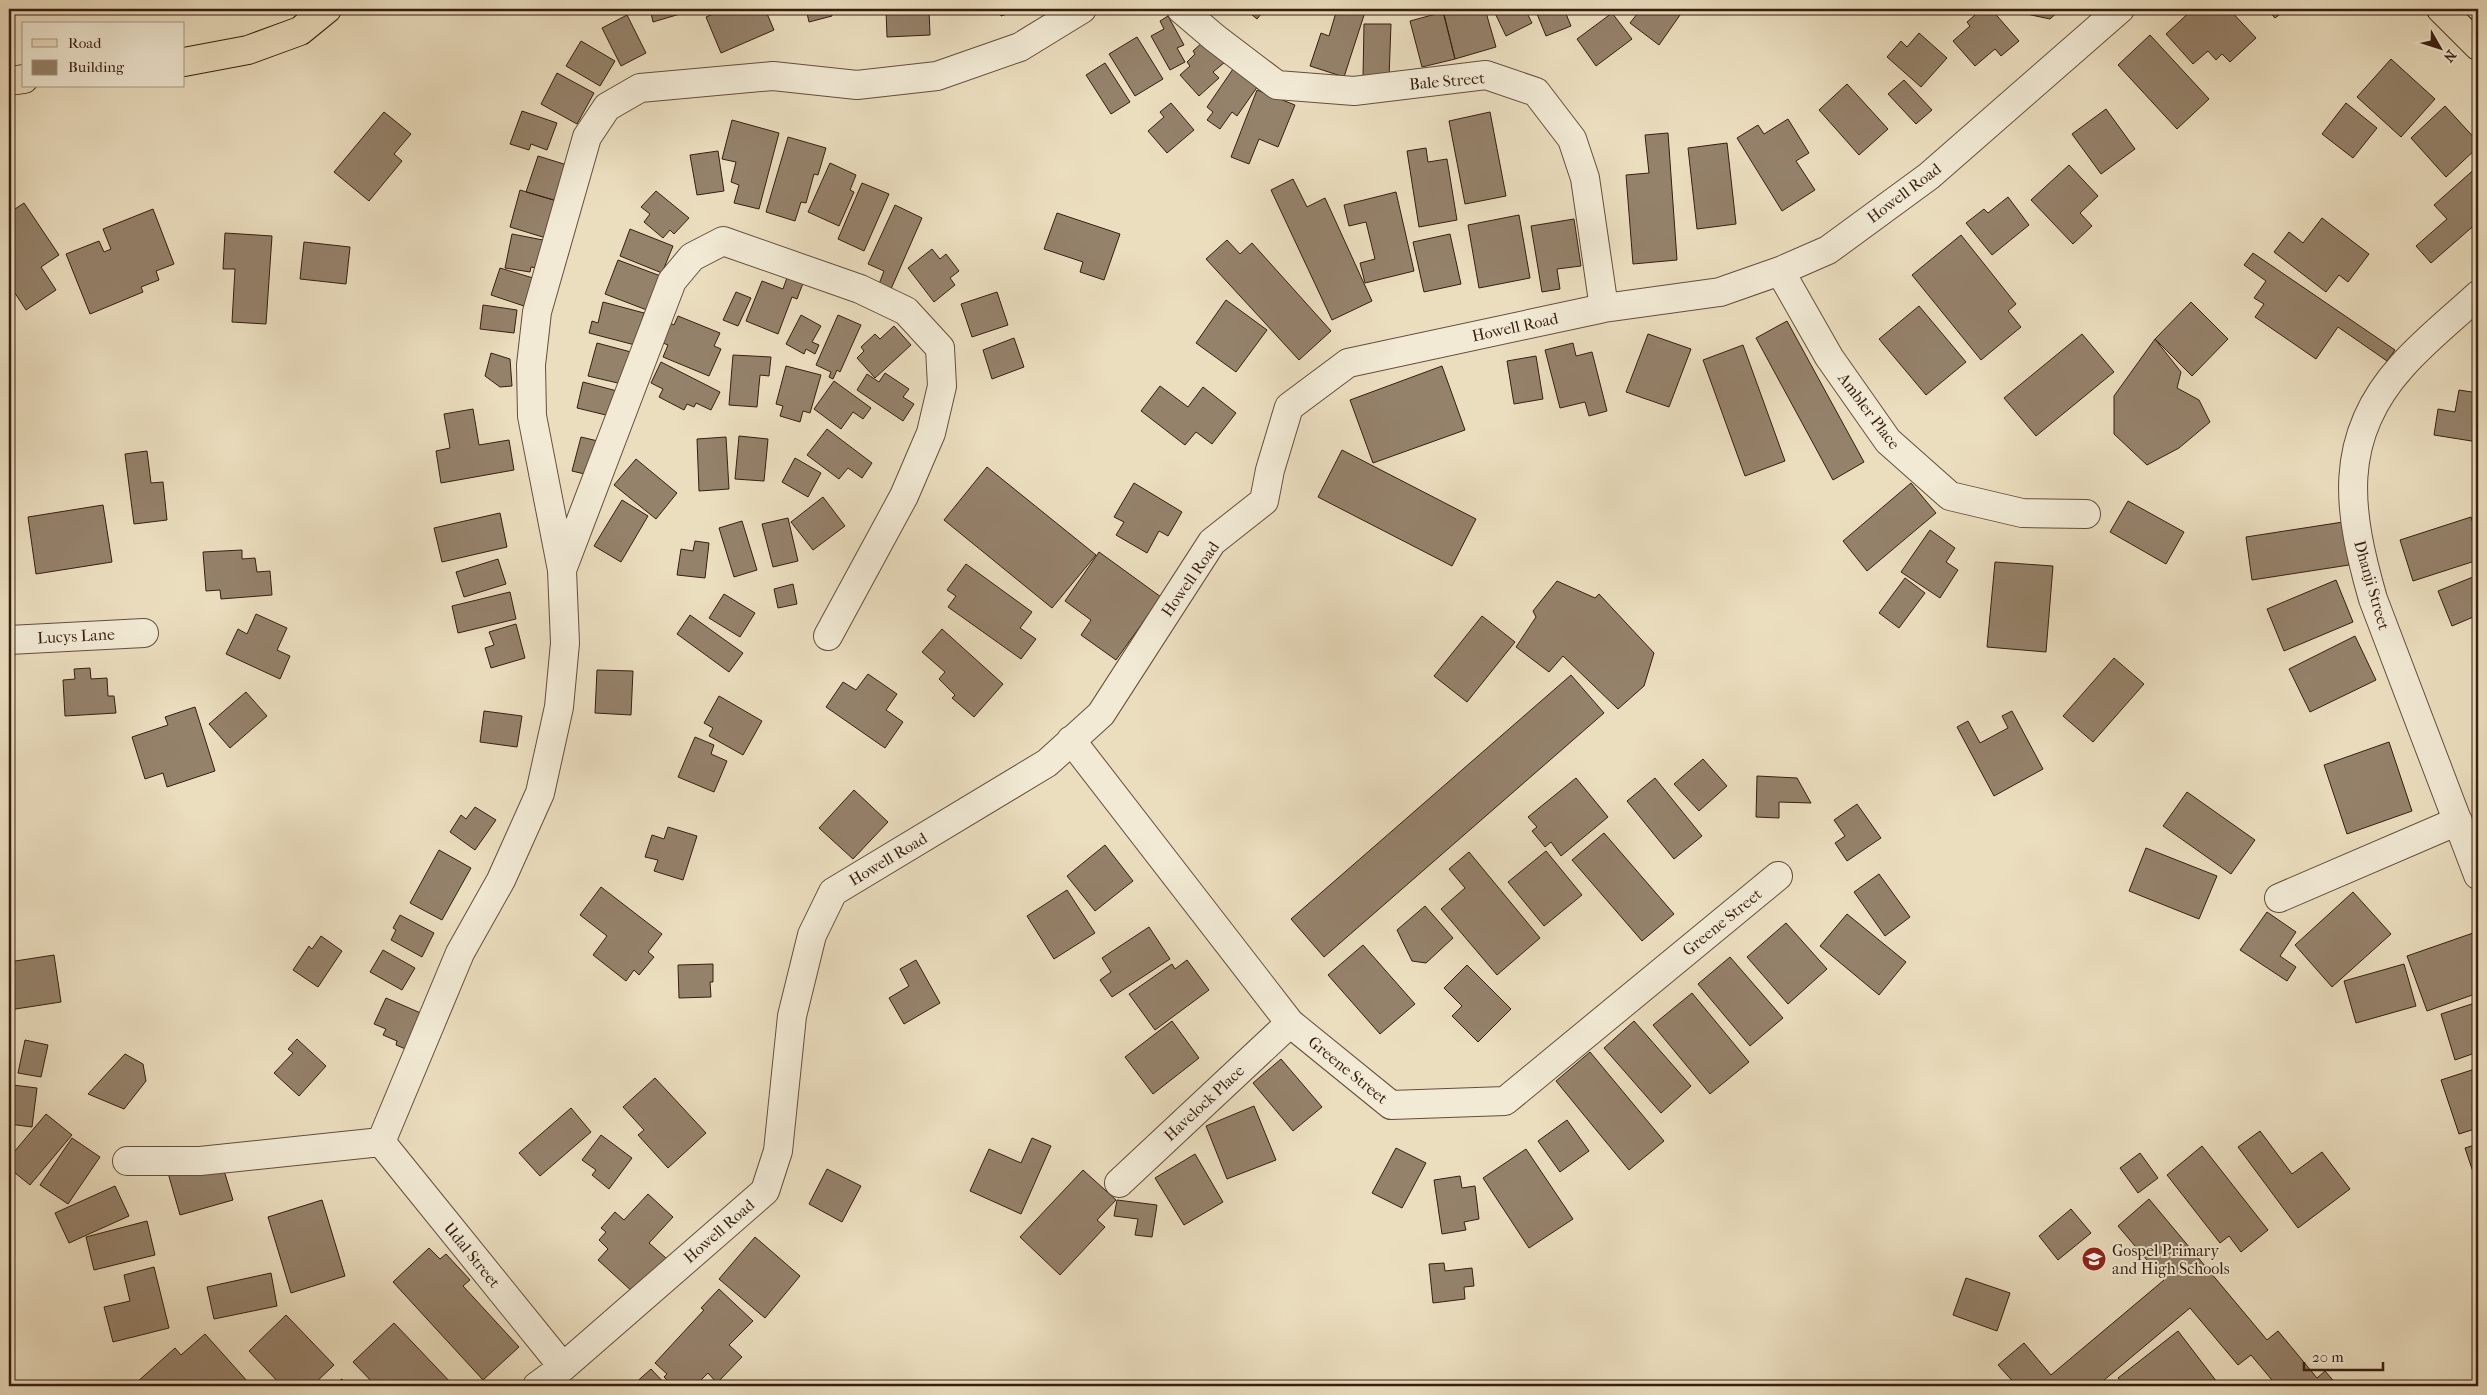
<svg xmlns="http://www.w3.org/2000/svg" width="2487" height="1395" viewBox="0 0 2487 1395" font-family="'IM FELL French Canon',serif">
  <rect width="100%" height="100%" fill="#ebdebf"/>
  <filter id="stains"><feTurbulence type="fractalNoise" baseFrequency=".004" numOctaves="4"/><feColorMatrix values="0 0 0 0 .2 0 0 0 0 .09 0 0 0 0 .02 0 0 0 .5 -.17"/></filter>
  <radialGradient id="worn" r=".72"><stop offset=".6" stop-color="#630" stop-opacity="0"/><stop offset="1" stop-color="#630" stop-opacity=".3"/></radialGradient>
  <!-- building -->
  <path fill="#95826b" stroke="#371e10" d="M650 9H678L680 14 653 22Z
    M725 9H765L774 30 721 53 706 17Z
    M806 9H830L832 16 809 22Z
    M895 9H929L930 35 887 37 886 10Z
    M998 9H1022L1001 16Z
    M1245 9H1265L1257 19Z
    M1337 9H1366L1344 77 1310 66 1321 33 1329 36Z
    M1447 9H1485L1496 47 1455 59 1443 10Z
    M1493 9H1525L1532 23 1506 36Z
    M1535 9H1564L1571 26 1546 36Z
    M1641 9H1672L1680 15 1659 45 1630 23Z
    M1982 9H1991L2019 41 2001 56 1995 49 1975 66 1953 41 1970 26 1967 22Z
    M2003 9H2061L2050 19Z
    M2193 9 2198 14 2203 9H2229L2256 38 2230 62 2222 54 2216 60 2208 51 2193 64 2166 34Z
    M2267 9H2287L2275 18Z
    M1443 12 1455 59 1422 67 1410 21Z
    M1612 13 1632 39 1596 66 1577 39Z
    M627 15 646 53 621 66 602 28Z
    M1168 16 1184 45 1177 48 1185 62 1170 70 1151 36 1164 29 1160 21Z
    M1364 24H1391L1389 78 1363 77Z
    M1919 33 1947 58 1921 87 1887 57 1901 41 1907 47Z
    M2150 35 2209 99 2177 129 2118 65Z
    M1137 37 1163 79 1135 96 1109 54Z
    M1205 40 1225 62 1213 72 1219 78 1199 96 1180 75 1190 66 1187 62 1195 54 1193 51Z
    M581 41 615 61 600 86 566 66Z
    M2391 59 2435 99 2401 137 2357 97Z
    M1105 63 1130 102 1111 114 1086 75Z
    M1233 69 1258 86 1237 116 1232 112 1220 129 1207 120 1213 112 1207 107Z
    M557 73 594 93 577 124 541 104Z
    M1904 80 1932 110 1916 124 1888 94Z
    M1847 84 1888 129 1859 155 1819 110Z
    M1257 90 1295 105 1278 147 1259 139 1249 164 1231 157Z
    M1171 103 1194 130 1167 153 1148 131 1164 117 1160 112Z
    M2346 103 2377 128 2353 158 2322 134Z
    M2445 106 2478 142V147L2446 177 2411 138Z
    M2106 109 2135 149 2101 174 2072 134Z
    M522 111 557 123 547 150 531 144 529 150 510 144Z
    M384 112 411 134 394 154 402 161 369 201 334 172Z
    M1490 112 1506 196 1465 204 1449 121Z
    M1788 119 1809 153 1796 161 1815 190 1782 211 1737 138 1758 125 1764 134Z
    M732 120 779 133 759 209 734 203 739 185 731 182 736 162 722 159Z
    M1668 133 1677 260 1633 264 1626 175 1649 173 1645 135Z
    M788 137 826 148 818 175 814 174 806 203 801 202 795 221 766 212Z
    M1727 143 1736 224 1697 229 1688 148Z
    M1426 148 1428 162 1447 159 1457 220 1419 227 1407 151Z
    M718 151 724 191 697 195 690 155Z
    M538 156 567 165 557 201 526 192Z
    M830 163 856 175 850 190 854 192 839 226 808 212Z
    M2069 165 2098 196 2080 213 2092 226 2073 244 2031 200Z
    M2478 166V222L2431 263 2416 246 2447 219 2434 205Z
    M1293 179 1307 207 1325 198 1372 301 1332 320 1271 190Z
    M862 183 889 194 864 251 838 239Z
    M520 190 557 201 546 238 510 227Z
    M656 191 689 218 674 234 670 230 663 238 644 222 650 214 641 207Z
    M1396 192 1414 271 1365 283 1360 263 1375 259 1366 222 1349 226 1344 205Z
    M2008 197 2029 225 1992 255 1966 223 1984 209 1988 213Z
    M24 203 59 255 41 267 56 290 26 310 9 284V213Z
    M895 205 922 218 891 289 879 284 884 271 868 264Z
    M153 209 174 264 156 271 159 280 141 287 143 292 90 314 66 254 99 241 104 252 111 249 103 229Z
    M1057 213 1120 234 1104 280 1080 272 1083 262 1044 249Z
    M1519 215 1530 278 1479 288 1468 225Z
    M2322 218 2369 254 2348 282 2339 275 2326 292 2274 252 2289 232 2303 243Z
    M1574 219 1581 266 1557 269 1560 289 1542 292 1531 226Z
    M630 229 673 246 662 273 620 256Z
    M225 233 272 236 266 324 232 322 235 269H223Z
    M512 234 543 240 537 268 531 267 530 272 505 268Z
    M1450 234 1461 284 1424 292 1413 242Z
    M1961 235 2016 304 2008 311 2021 327 1981 360 1912 275Z
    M1227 240 1240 254 1252 243 1331 331 1299 360 1206 259Z
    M304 242 350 247 346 284 300 279Z
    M932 249 940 259 946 254 959 271 950 278 955 285 934 302 908 268Z
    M2253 253 2395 350 2387 361 2338 327 2316 359 2255 317 2264 304 2254 298 2266 281 2244 265Z
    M618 260 666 278 652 312 605 294Z
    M500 268 533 278 524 306 491 295Z
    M789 272 805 278 797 299 792 297 778 334 746 321 762 281 783 289Z
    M736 292 751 298 738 326 723 320Z
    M997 292 1008 325 972 337 961 304Z
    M1226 300 1267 330 1236 372 1196 343Z
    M603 302 644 313 635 345 589 333 592 321 598 323Z
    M2191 302 2228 339 2192 376 2155 339Z
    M483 305 517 310 514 333 480 329Z
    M1919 306 1966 362 1926 395 1879 339Z
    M801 315 821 326 812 342 819 345 815 354 806 349 804 354 786 344Z
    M838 315 861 325 840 372 837 370 833 379 829 377 831 372 816 365Z
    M678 316 720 333 714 346 721 349 709 376 663 357 668 345 658 341 666 321 674 325Z
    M1787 321 1864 462 1833 480 1756 338Z
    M894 326 911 345 875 378 857 358 864 351 861 347 875 334 880 339Z
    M1648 334 1691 349 1669 407 1626 392Z
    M2082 334 2114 372 2036 436 2004 398Z
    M1014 338 1024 367 992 379 983 350Z
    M2155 339 2181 372 2177 388 2199 400 2210 422 2179 448 2147 465 2114 434V396Z
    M597 343 631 352 622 384 588 376Z
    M1573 343 1576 356 1592 352 1607 411 1589 416 1585 402 1560 408 1545 350Z
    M1743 345 1785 461 1745 476 1703 360Z
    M491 353 510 359 512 386 500 387 485 376Z
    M733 355 771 357 769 376 760 375 757 407 729 405Z
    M1536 356 1543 399 1514 404 1507 361Z
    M661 362 720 392 711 410 696 403 694 407 687 404 684 410 659 397 663 389 651 383Z
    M786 366 821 375 810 413 803 411 800 422 780 416 783 406 776 404Z
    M1442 366 1465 430 1373 463 1350 400Z
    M885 373 909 389 903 397 914 404 903 421 857 390 867 374 879 382Z
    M834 381 871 408 863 419 853 412 841 429 814 409Z
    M583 382 617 391 610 416 577 408Z
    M1160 386 1188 407 1203 387 1236 413 1212 444 1196 432 1185 445 1141 411Z
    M2459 390 2478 393V442L2434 435 2438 409 2455 412Z
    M473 409 479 445 509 440 514 470 441 483 436 451 450 448 444 414Z
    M827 429 872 463 862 478 848 468 839 479 807 455Z
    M739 436 768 439 764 481 735 479Z
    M581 437 602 442 593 476 572 471Z
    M726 437 729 489 699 491 697 439Z
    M1342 450 1476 519 1452 566 1318 497Z
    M147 451 151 483 163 482 167 520 134 524 125 454Z
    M795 458 821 473 808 497 782 482Z
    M636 459 677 493 656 519 614 485Z
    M987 467 1096 555 1052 608 944 520Z
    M1134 483 1182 512 1168 536 1159 531 1147 553 1116 535 1124 522 1114 517Z
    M1911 483 1936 513 1867 571 1843 541Z
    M823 497 845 526 813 550 791 522Z
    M622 500 648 516 621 562 594 546Z
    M2128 501 2184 532 2166 564 2110 532Z
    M103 505 112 562 36 574 28 517Z
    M500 513 507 547 442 562 434 528Z
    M2471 517 2478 540V560L2413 581 2400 540Z
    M788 518 798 561 773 567 762 524Z
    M742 521 757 570 734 577 719 528Z
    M2343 522 2349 565 2252 580 2246 537Z
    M1930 530 1955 548 1946 562 1958 570 1940 598 1901 572Z
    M695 541 709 543 705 578 677 575 681 549 693 551Z
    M242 550V559L255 558 257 572 270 571 272 595 221 599 220 590 206 591 203 552Z
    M1099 552 1161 597 1116 660 1081 635 1091 620 1065 601Z
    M498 559 506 584 464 597 456 572Z
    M1995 562 2053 566 2046 652 1987 647Z
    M966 564 1032 612 1020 628 1036 639 1021 659 948 607 956 596 947 590Z
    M2478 575V615L2452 626 2438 591Z
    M1905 578 1925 593 1899 628 1879 613Z
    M2336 580 2353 622 2284 651 2267 609Z
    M1557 581 1595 598 1599 594 1654 653 1644 686 1618 709 1563 656 1549 672 1516 647 1536 617 1533 611Z
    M793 584 797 604 778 608 774 589Z
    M510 592 516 619 458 633 452 606Z
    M724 594 755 613 740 637 709 618Z
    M256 614 287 628 277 650 290 656 280 679 226 654 238 629 247 634Z
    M690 615 743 653 729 672 677 634Z
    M1482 616 1515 642 1467 702 1434 676Z
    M516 624 525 658 491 668 485 648 494 645 489 632Z
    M942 629 1003 684 974 717 952 698 955 695 939 679 945 672 922 652Z
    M2355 636 2376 680 2310 712 2289 669Z
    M2114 658 2144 684 2093 742 2063 716Z
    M90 668 91 679 107 678 108 696H114L116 713 65 716 63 680 75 679 74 669Z
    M597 670 633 671 631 715 595 713Z
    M868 674 897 694 886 710 903 722 885 748 826 707 843 682 856 690Z
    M1571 675 1604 713 1324 957 1291 919Z
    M246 692 267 716 230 748 209 724Z
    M719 696 762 721 743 755 709 736 713 728 704 723Z
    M195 707 215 771 167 787 163 773 145 779 132 737 168 725 165 717Z
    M484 711 522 716 517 747 480 742Z
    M2012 711 2043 769 1994 796 1957 727 1968 721 1980 743 2008 728 2002 716Z
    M695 737 714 745 711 754 727 761 714 792 678 777Z
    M2389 742 2412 811 2347 834 2324 765Z
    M1703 759 1727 786 1699 811 1674 784Z
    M1757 776 1797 778 1811 803 1779 802V818L1756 817Z
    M1576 778 1608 817 1561 856 1551 842 1545 847 1532 831 1537 827 1528 817Z
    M1655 778 1702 836 1674 859 1627 801Z
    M854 790 888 822 853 859 819 828Z
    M2187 792 2255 840 2231 874 2163 826Z
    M1857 804 1881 838 1847 861 1835 843 1845 836 1834 820Z
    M475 807 496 820 475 850 450 832 461 815 466 819Z
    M668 827 697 836 683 880 654 871 658 860 645 857 652 835 664 839Z
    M1604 833 1674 914 1642 941 1572 860Z
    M1105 845 1133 881 1095 911 1067 876Z
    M2146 848 2217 876 2199 919 2129 891Z
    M439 850 471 868 442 920 410 903Z
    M1546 851 1582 895 1544 926 1508 882Z
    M1469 852 1540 938 1497 975 1441 909 1465 888 1449 869Z
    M1879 874 1910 917 1885 936 1854 892Z
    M601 887 662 934 648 952 654 957 639 975 634 970 626 981 593 955 607 936 580 915Z
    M1067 890 1095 933 1054 959 1027 916Z
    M2353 892 2391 934 2332 987 2295 945Z
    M1425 906 1453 938 1426 963 1412 961 1397 930Z
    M2267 912 2296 932 2280 956 2296 967 2287 981 2240 950Z
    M1847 914 1906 962 1879 995 1820 946Z
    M400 915 434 933 422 957 391 940 396 930 393 928Z
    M1786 923 1827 969 1788 1004 1747 957Z
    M1149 927 1170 959 1112 997 1100 980 1111 972 1102 958Z
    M2476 932 2478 939V993L2427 1011 2407 956Z
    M321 936 342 951 318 987 293 970 309 946 312 949Z
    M1363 945 1415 1004 1380 1034 1328 975Z
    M383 950 415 968 402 990 370 972Z
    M54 955 61 1002 9 1010V962Z
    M1730 957 1783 1018 1750 1046 1698 984Z
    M916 960 940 1003 904 1024 889 998 909 986 900 969Z
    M1187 960 1209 990 1155 1030 1129 994 1172 964 1175 969Z
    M713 964V982H710L711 997 679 998 678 965Z
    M2404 964 2416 1006 2356 1023 2344 981Z
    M1467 965 1511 1009 1478 1042 1452 1016 1462 1006 1444 988Z
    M1692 993 1749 1062 1710 1094 1653 1025Z
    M386 998 423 1014 408 1050 396 1045 397 1041 383 1035 386 1029 374 1024Z
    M2478 1002V1052L2455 1060 2441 1014Z
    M1172 1021 1199 1058 1153 1094 1125 1057Z
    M1634 1021 1691 1086 1661 1113 1604 1048Z
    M297 1039 326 1066 299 1096 274 1073 293 1053 288 1049Z
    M25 1040 48 1045 41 1077 18 1073Z
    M1590 1052 1664 1141 1629 1170 1556 1081Z
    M125 1054 143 1064 146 1081 124 1109 88 1094Z
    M1281 1059 1322 1107 1293 1131 1253 1083Z
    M2478 1068V1128L2459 1134 2441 1080Z
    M655 1078 706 1133 668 1168 638 1135 644 1130 623 1107Z
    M13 1085 37 1088 32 1127 9 1124Z
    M1254 1106 1276 1160 1227 1179 1206 1126Z
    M571 1108 591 1132 540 1176 519 1153Z
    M46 1114 72 1135 30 1185 9 1168V1158Z
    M1567 1120 1589 1151 1560 1172 1538 1141Z
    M2260 1131 2292 1174 2322 1152 2350 1189 2298 1228 2238 1147Z
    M601 1135 632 1158 609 1189 592 1175 596 1170 582 1160Z
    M72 1138 100 1157 68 1204 40 1185Z
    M1032 1138 1051 1146 1021 1214 970 1191 989 1149 1021 1163Z
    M2478 1144V1187L2465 1148Z
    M2202 1146 2268 1230 2241 1252 2229 1236 2220 1243 2167 1175Z
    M1396 1148 1426 1163 1402 1208 1372 1193Z
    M1526 1149 1573 1219 1529 1248 1483 1178Z
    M2140 1153 2158 1178 2138 1193 2120 1168Z
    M1195 1154 1223 1202 1184 1225 1155 1178Z
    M222 1164 233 1200 180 1215 168 1173Z
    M827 1169 861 1186 842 1222 809 1204Z
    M1083 1170 1116 1200 1097 1220 1105 1227 1060 1275 1020 1237Z
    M1460 1176 1462 1188 1475 1186 1479 1219 1464 1222 1466 1230 1442 1234 1434 1180Z
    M115 1186 129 1216 69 1243 55 1213Z
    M648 1194 673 1217 649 1243 667 1259 635 1294 598 1260 608 1249 599 1240 606 1232 601 1228 615 1212 624 1220Z
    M2149 1199 2267 1340 2278 1331 2317 1378 2325 1371 2338 1386H2277L2251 1355 2238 1365 2190 1308 2097 1386H2017L1998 1365 2024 1343 2051 1375 2164 1280 2118 1226Z
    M322 1200 345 1276 291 1293 268 1217Z
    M1117 1200 1157 1205 1152 1237 1135 1235 1138 1219 1114 1216Z
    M2071 1209 2091 1233 2058 1260 2039 1236Z
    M147 1221 155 1255 94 1270 86 1237Z
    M755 1237 800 1276 765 1318 719 1279Z
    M429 1248 440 1259 446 1254 470 1280 463 1286 519 1347 483 1380 393 1282Z
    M1444 1263 1445 1271 1472 1268 1474 1286 1464 1287 1465 1299 1433 1303 1429 1264Z
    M154 1267 169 1328 113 1342 104 1307 130 1301 124 1275Z
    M271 1273 277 1306 214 1319 207 1287Z
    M1966 1278 2010 1293 1997 1331 1953 1315Z
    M719 1289 753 1321 729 1345 742 1357 717 1383 708 1373 695 1386H673L664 1377 667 1374 655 1363 704 1310 701 1308Z
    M286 1315 334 1365 312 1386H282L249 1351Z
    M394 1323 454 1386H376L353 1362Z
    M2178 1331 2220 1386H2124L2118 1378Z
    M205 1334 248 1382 244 1386H139L136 1383 175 1348 181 1355Z
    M651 1369 667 1386H634L633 1385Z
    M342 1379 347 1386H332Z"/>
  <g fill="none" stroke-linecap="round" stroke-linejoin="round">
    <defs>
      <path id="minor" d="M1181 9 1215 38 1277 85 1354 91 1486 75 1536 92 1572 139 1585 178 1604 308
        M1780 271 1829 357 1888 441 1950 496 2022 513 2086 514
        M2478 295C2453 318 2425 340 2402 366 2336 439 2348 512 2373 599L2478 875
        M562 570 672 281 692 257 723 241 860 289 906 311 940 348 942 386 931 433 904 496 828 636
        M9 640 144 633
        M1071 740 1290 1023 1391 1105 1505 1101 1778 876
        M2279 898 2458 821
        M381 1142 460 953 501 880 540 793 559 707 565 643 562 570 532 416 531 365 537 312 587 137 607 107 640 88 773 76 857 85 937 76 1020 47 1082 9
        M381 1142 563 1367
        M127 1161H200L381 1142
        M1119 1183 1290 1023
        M537 1386 563 1367 765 1191 778 1151 792 1016 812 935 833 892 1047 763 1101 714 1212 542 1264 501 1270 470 1289 407 1348 363 1604 308 1720 292 1780 271 1828 250 1929 176 2120 9"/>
      <path id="major" d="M2441 9 2478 46
        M184 62 248 50 300 31 327 9
        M9 81 24 79"/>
    </defs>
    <!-- minor casing -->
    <use href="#minor" stroke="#644e3c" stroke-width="30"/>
    <!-- major casing -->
    <use href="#major" stroke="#371e10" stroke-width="30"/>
    <!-- minor -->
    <use href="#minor" stroke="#f2ead5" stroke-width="28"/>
    <!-- major -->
    <use href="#major" stroke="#ebdebf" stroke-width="28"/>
  </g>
  <!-- icons -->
  <defs>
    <symbol id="school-disc" viewBox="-11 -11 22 22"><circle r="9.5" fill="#8f2418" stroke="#f2ead5"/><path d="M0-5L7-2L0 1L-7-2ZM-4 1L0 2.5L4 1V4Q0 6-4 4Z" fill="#fff"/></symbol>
  </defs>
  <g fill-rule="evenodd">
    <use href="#school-disc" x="2080" y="1245" width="28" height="28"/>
  </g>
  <g text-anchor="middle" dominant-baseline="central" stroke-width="4" stroke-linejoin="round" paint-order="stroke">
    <!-- street labels -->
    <g font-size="16" fill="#371e10" stroke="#f2ead5">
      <text transform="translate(1447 81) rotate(-5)">Bale Street</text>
      <text transform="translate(1904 193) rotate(-37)">Howell Road</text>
      <text transform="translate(1515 327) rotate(-12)">Howell Road</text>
      <text transform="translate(1869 411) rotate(53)">Ambler Place</text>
      <text transform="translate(1190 579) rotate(-55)">Howell Road</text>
      <text transform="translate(2372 585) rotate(74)">Dhanji Street</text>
      <text transform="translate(76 636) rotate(-3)">Lucys Lane</text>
      <text transform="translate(888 859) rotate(-31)">Howell Road</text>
      <text transform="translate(1722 922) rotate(-39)">Greene Street</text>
      <text transform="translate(1348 1070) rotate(39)">Greene Street</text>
      <text transform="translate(1204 1103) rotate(-43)">Havelock Place</text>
      <text transform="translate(719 1231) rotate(-41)">Howell Road</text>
      <text transform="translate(472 1255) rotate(51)">Udal Street</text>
    </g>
    <!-- poi labels -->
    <g font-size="16" fill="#371e10" stroke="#f2ead5" text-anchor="start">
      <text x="2112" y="1250">Gospel Primary<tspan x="2112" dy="18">and High Schools</tspan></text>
    </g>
  </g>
  <!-- margin -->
  <rect width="2487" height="1395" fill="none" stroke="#ebdebf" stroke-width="30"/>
  <rect x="10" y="10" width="2467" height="1375" fill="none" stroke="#371e10" stroke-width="2.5"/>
  <rect x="15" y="15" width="2457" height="1365" fill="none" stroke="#371e10"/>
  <!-- legend -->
  <rect x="22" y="22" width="162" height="65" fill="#f2ead5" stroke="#a79886"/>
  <rect x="32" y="39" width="25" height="8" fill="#ebdebf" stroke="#a79886"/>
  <text x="68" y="48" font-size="15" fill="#371e10">Road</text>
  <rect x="32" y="60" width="25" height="15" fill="#95826b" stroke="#a79886"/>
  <text x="68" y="72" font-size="15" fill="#371e10">Building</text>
  <!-- north arrow -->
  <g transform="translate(2440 48) rotate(129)" stroke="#f2ead5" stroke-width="4" paint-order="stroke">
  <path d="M0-4L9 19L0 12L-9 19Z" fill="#371e10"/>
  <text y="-8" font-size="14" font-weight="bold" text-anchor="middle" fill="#371e10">N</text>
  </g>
  <!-- scale -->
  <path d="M2304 1362v8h79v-8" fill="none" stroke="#371e10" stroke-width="2.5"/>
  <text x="2312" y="1362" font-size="15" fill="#371e10" stroke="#f2ead5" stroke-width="4" paint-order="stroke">20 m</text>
  <rect width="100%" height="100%" filter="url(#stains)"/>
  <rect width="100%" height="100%" fill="url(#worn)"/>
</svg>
